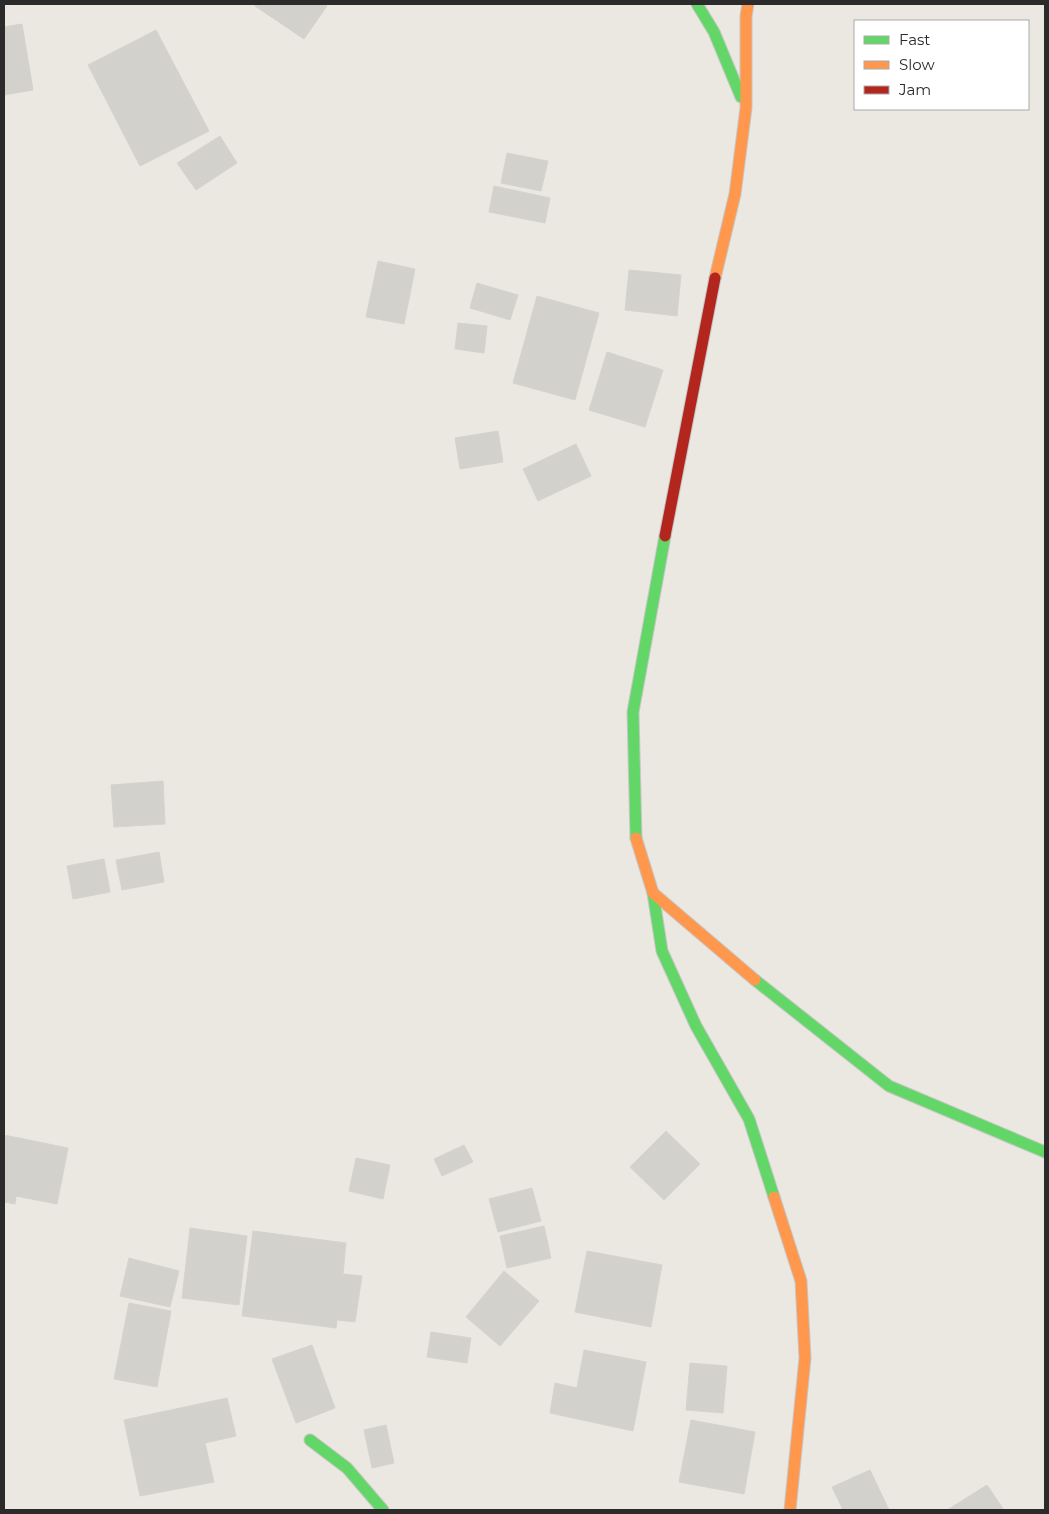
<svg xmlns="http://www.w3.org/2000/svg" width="1049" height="1514" viewBox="0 0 1049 1514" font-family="Montserrat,sans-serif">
  <rect width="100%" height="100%" fill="#eae8e0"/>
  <!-- building -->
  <path fill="#d2d1cb" stroke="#d5d3cc" d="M256 4H324L327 6 304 39 255 6Z
    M22 24 33 90 4 95V27Z
    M156 30 209 131 140 166 88 65Z
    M220 136 237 163 196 190 177 163Z
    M507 153 548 161 541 191 501 183Z
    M494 186 550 198 545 223 489 212Z
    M378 261 415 269 404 324 366 317Z
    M629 270 681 275 677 316 625 310Z
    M477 283 518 295 510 320 470 308Z
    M537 296 599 313 575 400 513 383Z
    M458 323 487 326 484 353 455 349Z
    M607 352 663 370 645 427 589 410Z
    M498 431 503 462 460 469 455 438Z
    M576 444 591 476 538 501 523 469Z
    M163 781 165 824 114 827 111 785Z
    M159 852 164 882 122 890 116 860Z
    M104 859 110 892 73 899 67 866Z
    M666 1131 700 1164 664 1200 630 1167Z
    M4 1135 68 1148 57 1204 16 1196 15 1204 4 1202Z
    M464 1145 473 1162 442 1176 434 1159Z
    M356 1158 390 1165 383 1199 349 1191Z
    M532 1188 541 1221 498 1232 489 1199Z
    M544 1226 551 1258 507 1268 500 1236Z
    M190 1228 247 1236 239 1305 182 1298Z
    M253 1231 346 1243 343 1274 362 1276 355 1322 337 1320 336 1328 242 1316Z
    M587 1251 662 1265 651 1327 575 1312Z
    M129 1258 179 1271 170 1307 120 1296Z
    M504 1271 539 1301 500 1346 466 1317Z
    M129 1303 171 1311 157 1387 114 1379Z
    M431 1332 471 1338 467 1363 427 1357Z
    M312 1345 335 1408 296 1423 272 1359Z
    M584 1350 646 1362 633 1431 550 1413 555 1383 577 1388Z
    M690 1363 727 1366 723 1413 686 1410Z
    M227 1398 236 1436 205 1443 214 1482 140 1496 124 1420Z
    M691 1420 755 1432 744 1494 679 1482Z
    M386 1425 394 1463 372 1468 364 1430Z
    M870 1470 889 1510H843L832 1487Z
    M987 1485 1004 1510H947Z"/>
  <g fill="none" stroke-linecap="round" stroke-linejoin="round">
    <defs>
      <path id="fast" d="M697 4 714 32 741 97
        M636 838 633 712 665 536
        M653 893 662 951 696 1026 749 1119 774 1197
        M755 980 889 1086 1045 1152
        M310 1440 347 1468 383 1510"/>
      <path id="slow" d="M715 278 735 194 746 108V16L748 4
        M636 838 653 893 755 980
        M774 1197 801 1281 805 1358 790 1510"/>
      <path id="jam" d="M665 536 715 278"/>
    </defs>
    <!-- fast casing -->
    <use href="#fast" stroke="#c7c6c6" stroke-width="13"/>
    <!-- slow casing -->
    <use href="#slow" stroke="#c7c6c6" stroke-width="13"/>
    <!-- jam casing -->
    <use href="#jam" stroke="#c7c6c6" stroke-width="13"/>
    <!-- fast -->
    <use href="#fast" stroke="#63d668" stroke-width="11"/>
    <!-- slow -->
    <use href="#slow" stroke="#ff974d" stroke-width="11"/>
    <!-- jam -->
    <use href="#jam" stroke="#b3261e" stroke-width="11"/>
  </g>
  <!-- border -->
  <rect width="1049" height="1514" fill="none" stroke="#2b2b2b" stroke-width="10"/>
  <!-- legend -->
  <rect x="854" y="20" width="175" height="90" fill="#ffffff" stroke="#aaaaaa"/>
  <rect x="864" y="36" width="25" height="8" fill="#63d668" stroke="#aaaaaa"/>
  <text x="899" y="45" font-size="15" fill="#2b2b2b">Fast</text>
  <rect x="864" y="61" width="25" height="8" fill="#ff974d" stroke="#aaaaaa"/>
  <text x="899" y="70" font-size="15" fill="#2b2b2b">Slow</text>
  <rect x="864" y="86" width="25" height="8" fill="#b3261e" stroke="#aaaaaa"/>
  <text x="899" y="95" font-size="15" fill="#2b2b2b">Jam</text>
</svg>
